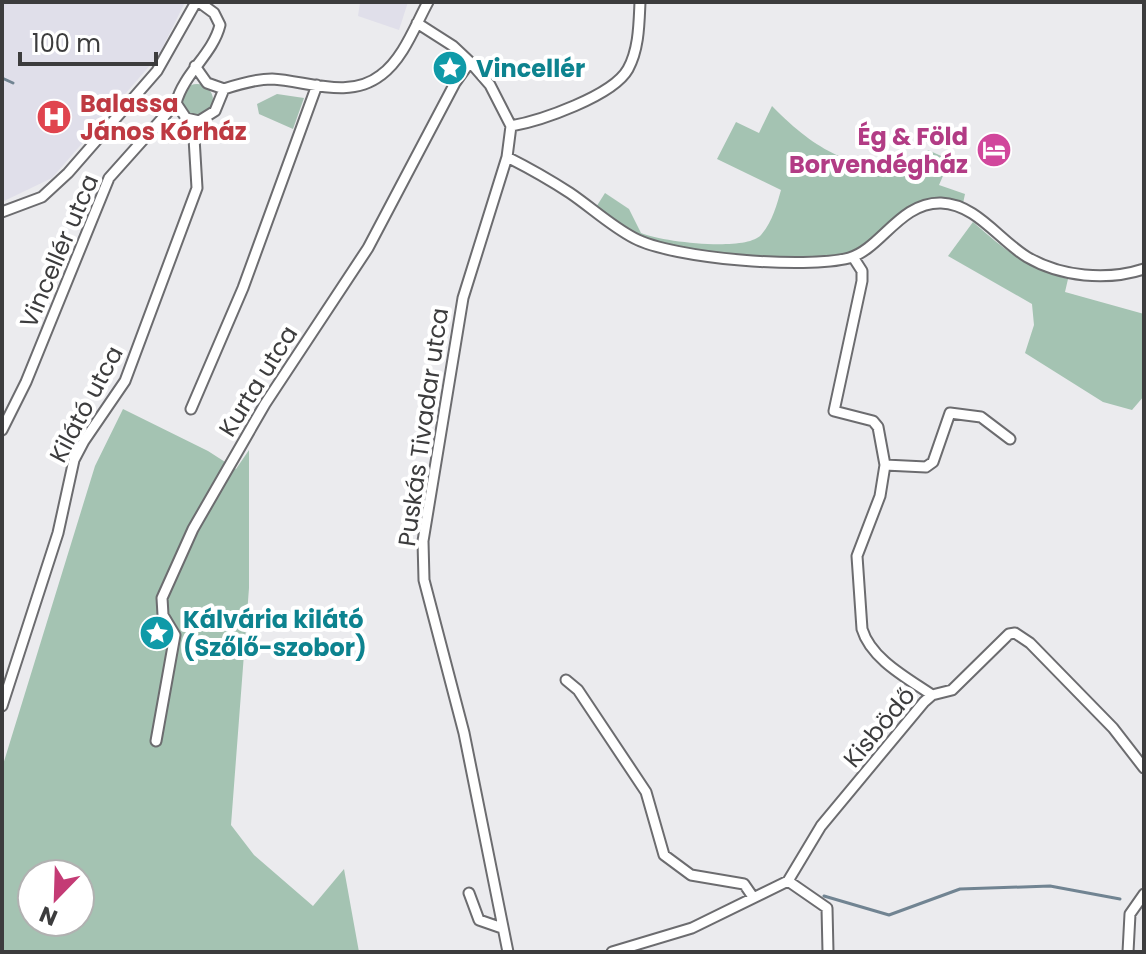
<svg xmlns="http://www.w3.org/2000/svg" width="1146" height="954" viewBox="0 0 1146 954" font-family="Poppins,sans-serif">
  <rect width="100%" height="100%" fill="#ebebee"/>
  <!-- built -->
  <path fill="#e0dfea" d="M2 2H185L159 55 52 178 2 202Z
    M360 2H408L399 30 358 16Z"/>
  <!-- green -->
  <path fill="#a5c1b2" d="M181 100a16 16 0 1 1 32 0a16 16 0 1 1-32 0Z
    M277 94 304 98 293 129 259 114 257 104Z"/>
  <!-- forest -->
  <path fill="#a4c3b2" fill-rule="evenodd" d="M772 106C820 155 848 163 913 178L928 150 950 160 939 185 965 194 962 208 923 206 853 257 814 263 666 251 593 212 605 193 629 209 641 233C662 242 746 252 761 235 772 223 777 204 781 190L717 159 736 122 759 133Z
    M973 222C1006 251 1026 267 1068 279L1065 292 1144 314V396L1132 410 1103 402 1025 353 1034 325 1032 304 948 256Z
    M123 409 208 451 236 469 249 450V588L231 825 254 855 313 906 344 869 359 952H2V768L95 466ZM32 874H80V922H32Z"/>
  <g fill="none" stroke-linecap="round" stroke-linejoin="round">
    <!-- stream -->
    <path stroke="#718492" stroke-width="3" d="M2 78 13 83
      M824 896 889 915 960 889 1050 886 1120 899"/>
    <defs>
      <path id="minor" d="M417 23 453 46 470 62 490 85 511 126 507 157 463 298 423 541 424 580 464 733 508 952
        M195 66 207 83 224 89 215 111 199 121 186 118 176 103C184 73 213 54 220 25L214 13 199 2
        M224 89C239 84 255 79 272 79 308 81 349 100 381 75 403 59 415 26 428 2
        M511 126C540 121 613 96 628 69 639 49 639 24 640 2
        M507 157C529 168 550 180 570 193 592 208 611 226 634 238 673 259 807 269 849 258 881 249 900 202 941 203 976 204 999 240 1027 257 1061 277 1107 281 1144 269
        M2 212 42 197 68 173 157 71 196 2
        M853 257 862 271V281L834 411 873 421 878 427 885 465 880 496 857 556 862 629C871 659 907 678 932 695
        M191 409 243 288 317 85
        M2 430 26 382 109 178 176 103
        M885 465 926 467 933 462 950 413 981 417 1010 439
        M566 680 578 690 646 792 664 855 691 875 744 884 753 897
        M2 706 58 533 74 460 84 441 125 381 197 188 193 121
        M156 741 175 635 163 615 162 598 193 529 265 404 368 248 455 83 470 62
        M788 881 827 908 828 952
        M469 893 479 920 502 928
        M612 952 692 928 788 881 821 826 924 702 932 695 952 690 1009 634 1015 633 1030 643 1113 728 1144 768
        M1128 952 1130 914 1144 894"/>
    </defs>
    <!-- minor casing -->
    <use href="#minor" stroke="#6c6c6f" stroke-width="13"/>
    <!-- minor -->
    <use href="#minor" stroke="#fff" stroke-width="9"/>
  </g>
  <!-- icons -->
  <defs>
    <symbol id="sight-disc" viewBox="-11 -11 22 22"><circle r="9.5" fill="#0f9aa8" stroke="#fff"/><path d="M0-6L1.8-2.2L6-1.7L2.9 1.2L3.7 5.4L0 3.3L-3.7 5.4L-2.9 1.2L-6-1.7L-1.8-2.2Z" fill="#fff"/></symbol>
    <symbol id="hospital-disc" viewBox="-11 -11 22 22"><circle r="9.5" fill="#e0444e" stroke="#fff"/><path d="M-5-5h3v3.5h4V-5h3V5h-3V1.5h-4V5h-3Z" fill="#fff"/></symbol>
    <symbol id="hotel-disc" viewBox="-11 -11 22 22"><circle r="9.5" fill="#d1479c" stroke="#fff"/><path d="M-6-4.5h1.5V1H6V5H4.5V3h-9V5H-6ZM-4 0a1.8 1.8 0 1 1 3.6 0ZM.5 0V-2.5h3Q6-2.5 6 0Z" fill="#fff"/></symbol>
  </defs>
  <g fill-rule="evenodd">
    <use href="#sight-disc" x="430" y="48" width="40" height="40"/>
    <use href="#hospital-disc" x="34" y="97" width="40" height="40"/>
    <use href="#hotel-disc" x="974" y="130" width="40" height="40"/>
    <use href="#sight-disc" x="137" y="613" width="40" height="40"/>
  </g>
  <g text-anchor="middle" dominant-baseline="central" stroke-width="8" stroke-linejoin="round" paint-order="stroke">
    <!-- culture labels -->
    <g font-size="24" font-weight="bold" fill="#0d838f" stroke="#fff" text-anchor="start">
      <text x="476" y="68">Vincellér</text>
      <text x="183" y="619">Kálvária kilátó<tspan x="183" dy="28">(Szőlő-szobor)</tspan></text>
    </g>
    <!-- health labels -->
    <g font-size="24" font-weight="bold" fill="#be3a42" stroke="#fff" text-anchor="start">
      <text x="80" y="103">Balassa<tspan x="80" dy="28">János Kórház</tspan></text>
    </g>
    <!-- hotel labels -->
    <g font-size="24" font-weight="bold" fill="#b23c85" stroke="#fff" text-anchor="end">
      <text x="968" y="136">Ég &amp; Föld<tspan x="968" dy="28">Borvendégház</tspan></text>
    </g>
    <!-- street labels -->
    <g font-size="24" fill="#3c3c3d" stroke="#fff">
      <text transform="translate(59 251) rotate(-67)">Vincellér utca</text>
      <text transform="translate(258 381) rotate(-58)">Kurta utca</text>
      <text transform="translate(86 404) rotate(-62)">Kilátó utca</text>
      <text transform="translate(423 427) rotate(-82)">Puskás Tivadar utca</text>
      <text transform="translate(879 727) rotate(-50)">Kisbödő</text>
    </g>
  </g>
  <!-- border -->
  <rect width="1146" height="954" fill="none" stroke="#3c3c3d" stroke-width="8"/>
  <!-- north arrow -->
  <g transform="translate(56 898) rotate(203)"><circle r="38" fill="#ffffff" stroke="#b1b1b1" stroke-width="2"/>
  <path d="M0-6L14 30L0 20L-14 30Z" fill="#c43b75"/>
  <text y="-12" font-size="22" font-weight="bold" text-anchor="middle" fill="#3c3c3d">N</text>
  </g>
  <!-- scale -->
  <path d="M20 52v12h136v-12" fill="none" stroke="#3c3c3d" stroke-width="4"/>
  <text x="32" y="52" font-size="24" fill="#3c3c3d" stroke="#ffffff" stroke-width="6" paint-order="stroke">100 m</text>
</svg>
